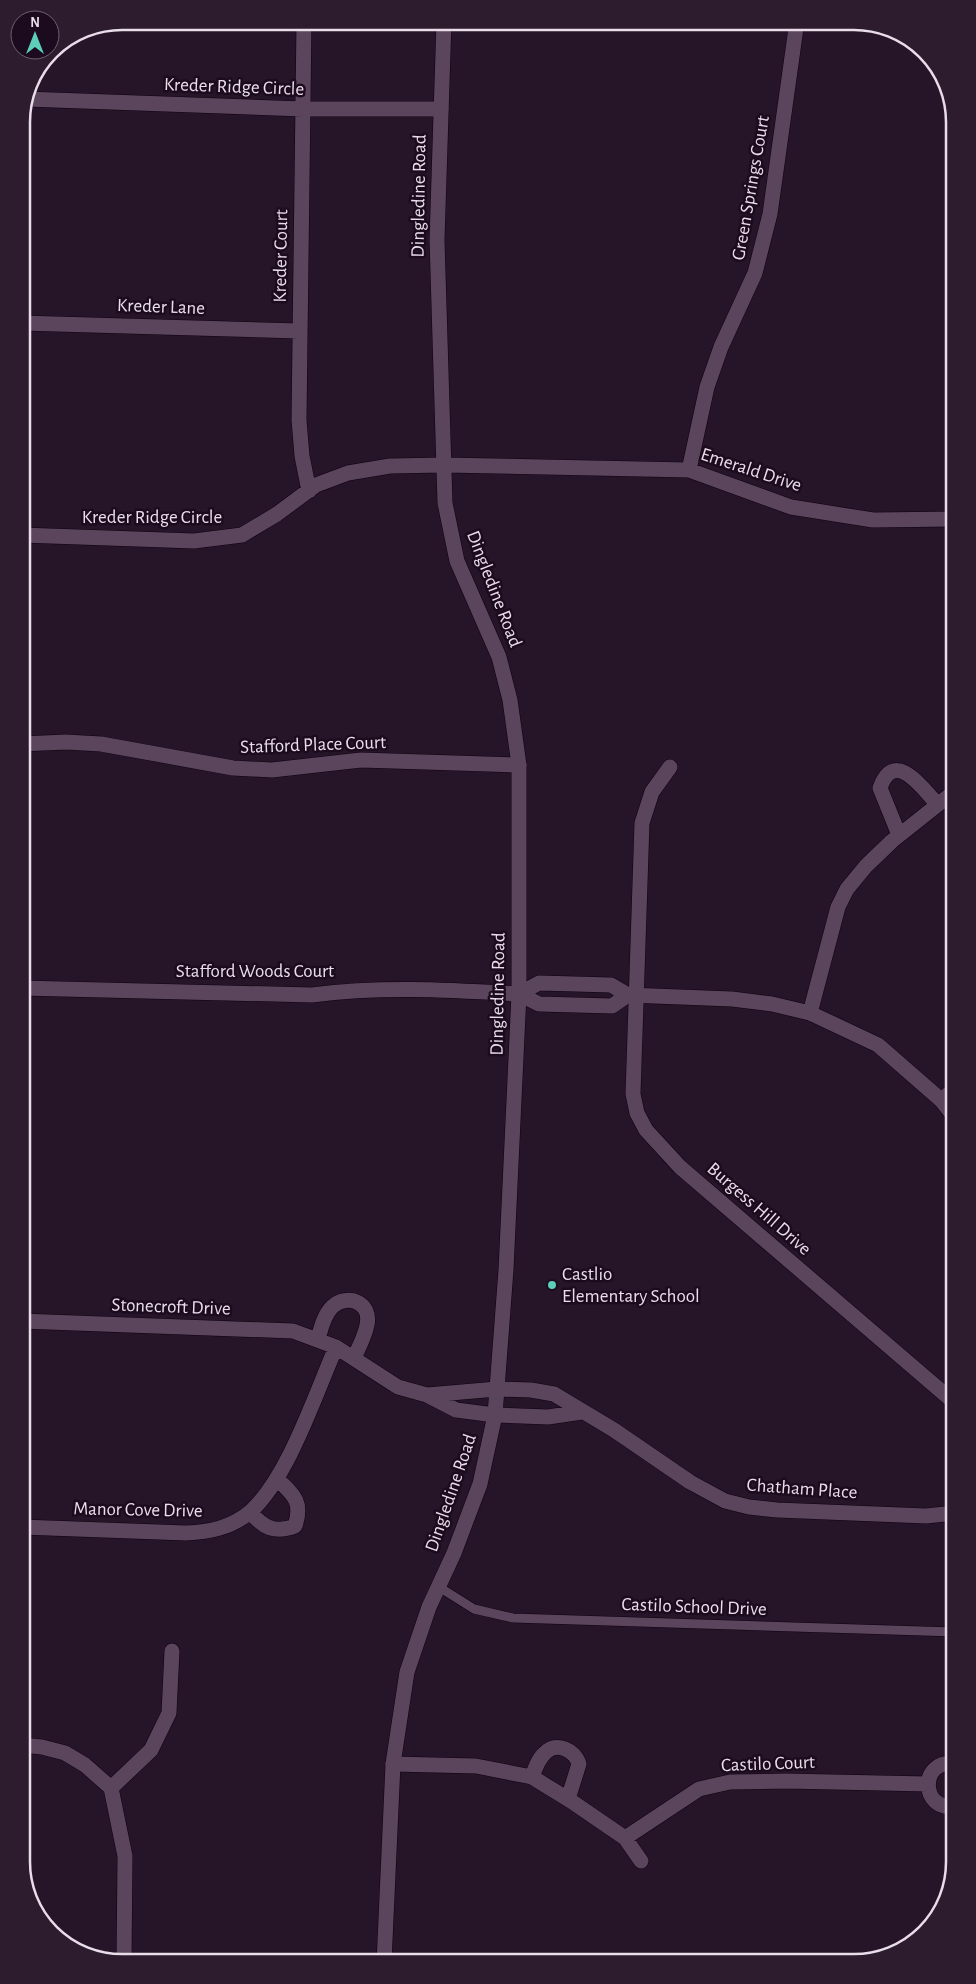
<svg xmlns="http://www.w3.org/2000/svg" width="976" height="1984" viewBox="0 0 976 1984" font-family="'Alegreya Sans',sans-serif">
  <rect width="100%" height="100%" fill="#261428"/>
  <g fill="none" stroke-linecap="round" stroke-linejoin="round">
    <defs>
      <path id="lane" d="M439 1587 474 1609 513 1618 955 1632"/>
      <path id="street" d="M304 21 299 420 302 456 309 491
        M26 99 303 109H441
        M21 323 300 331
        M689 470 707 387 721 347 755 273 770 214 797 21
        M21 535 194 541 242 535 277 514 316 485 348 473 390 466 444 465 689 470 791 507 873 520 955 519
        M21 744 66 742 101 744 233 768 272 770 361 760 519 765
        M670 767 652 792 642 823 633 1094 637 1113 646 1130 680 1167 955 1403
        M899 835 880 788C894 748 922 787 937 804
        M21 988 312 995C383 986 448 990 519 994
        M810 1013 838 907 847 889 866 866 892 841 955 791
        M941 1100 955 1089
        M21 1321 293 1331 336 1347 398 1387 427 1395 456 1410 495 1415 548 1417 582 1412
        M318 1339C321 1328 324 1315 332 1307 347 1293 372 1302 367 1325 365 1336 359 1347 354 1358
        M427 1395 497 1389 531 1390 554 1394 614 1430 690 1482 725 1501 749 1507 777 1510 926 1516 955 1513
        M250 1512C263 1527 274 1534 295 1526 303 1502 294 1495 277 1479
        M21 1527 186 1533C209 1532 231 1528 250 1512 288 1478 315 1395 336 1347
        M21 1745 42 1747 65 1753 85 1765 111 1788 125 1856 124 1963
        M393 1764 476 1766 532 1777 571 1801 625 1838 641 1861
        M532 1777C535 1769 538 1759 545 1753 556 1741 575 1750 579 1764L568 1799
        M111 1788 151 1750 169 1713 172 1651
        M955 1806C920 1812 919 1758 955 1764
        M625 1838 699 1789 730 1782 786 1781 928 1784"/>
      <path id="secondary" d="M519 994 539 983 611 985 628 995 732 999 772 1004 810 1013 878 1045 941 1100 955 1118
        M519 994 539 1004 612 1006 628 995
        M384 1963 393 1764 407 1672 429 1607 454 1553 480 1484 495 1415 506 1270 519 994V765L510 700 499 657 457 561 445 503 437 240 444 21"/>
    </defs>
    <!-- lane casing -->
    <use href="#lane" stroke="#0e0210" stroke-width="10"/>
    <!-- street casing -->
    <use href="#street" stroke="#0e0210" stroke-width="16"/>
    <!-- secondary casing -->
    <use href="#secondary" stroke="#0e0210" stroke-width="16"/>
    <!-- lane -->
    <use href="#lane" stroke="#5a455c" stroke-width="9"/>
    <!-- street -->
    <use href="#street" stroke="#5a455c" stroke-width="15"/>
    <!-- secondary -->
    <use href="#secondary" stroke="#5a455c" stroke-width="15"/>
  </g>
  <!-- markers -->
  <circle fill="#5cceba" stroke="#1c0b1e" stroke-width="2" cx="552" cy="1285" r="5"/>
  <g text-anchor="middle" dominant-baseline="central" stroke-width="5" stroke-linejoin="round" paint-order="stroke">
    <!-- street labels -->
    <g font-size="19" fill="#e9ddea" stroke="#1c0b1e">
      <text transform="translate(234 87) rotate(2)">Kreder Ridge Circle</text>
      <text transform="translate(751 188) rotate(-80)">Green Springs Court</text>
      <text transform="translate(419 196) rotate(-89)">Dingledine Road</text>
      <text transform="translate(281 256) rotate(-89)">Kreder Court</text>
      <text transform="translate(161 307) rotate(2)">Kreder Lane</text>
      <text transform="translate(751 470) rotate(18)">Emerald Drive</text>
      <text x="152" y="517">Kreder Ridge Circle</text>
      <text transform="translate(494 589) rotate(69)">Dingledine Road</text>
      <text transform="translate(313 745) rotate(-2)">Stafford Place Court</text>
      <text x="255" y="971">Stafford Woods Court</text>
      <text transform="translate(498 994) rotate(-89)">Dingledine Road</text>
      <text transform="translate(759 1209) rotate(41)">Burgess Hill Drive</text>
      <text transform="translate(171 1307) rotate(2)">Stonecroft Drive</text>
      <text transform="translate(802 1489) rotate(4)">Chatham Place</text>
      <text transform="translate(451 1493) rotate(-71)">Dingledine Road</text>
      <text transform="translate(138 1510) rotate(1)">Manor Cove Drive</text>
      <text transform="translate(694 1607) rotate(2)">Castilo School Drive</text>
      <text transform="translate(768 1764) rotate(-2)">Castilo Court</text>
    </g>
    <!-- poi labels -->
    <g font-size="19" fill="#e9ddea" stroke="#1c0b1e" text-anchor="start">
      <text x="562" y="1274">Castlio<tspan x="562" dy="22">Elementary School</tspan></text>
    </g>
  </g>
  <!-- crop -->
  <path d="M0 0H976V1984H0ZM122 30H854A92 92 0 0 1 946 122V1862A92 92 0 0 1 854 1954H122A92 92 0 0 1 30 1862V122A92 92 0 0 1 122 30Z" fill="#2c1c2e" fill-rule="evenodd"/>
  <path fill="none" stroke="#e9ddea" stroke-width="2.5" d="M122 30H854A92 92 0 0 1 946 122V1862A92 92 0 0 1 854 1954H122A92 92 0 0 1 30 1862V122A92 92 0 0 1 122 30Z"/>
  <!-- north arrow -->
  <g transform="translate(35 35)"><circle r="24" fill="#1c0b1e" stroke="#6e5f70"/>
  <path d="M0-4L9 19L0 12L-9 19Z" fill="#5cceba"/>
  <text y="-8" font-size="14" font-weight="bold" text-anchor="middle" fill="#e9ddea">N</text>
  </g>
</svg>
